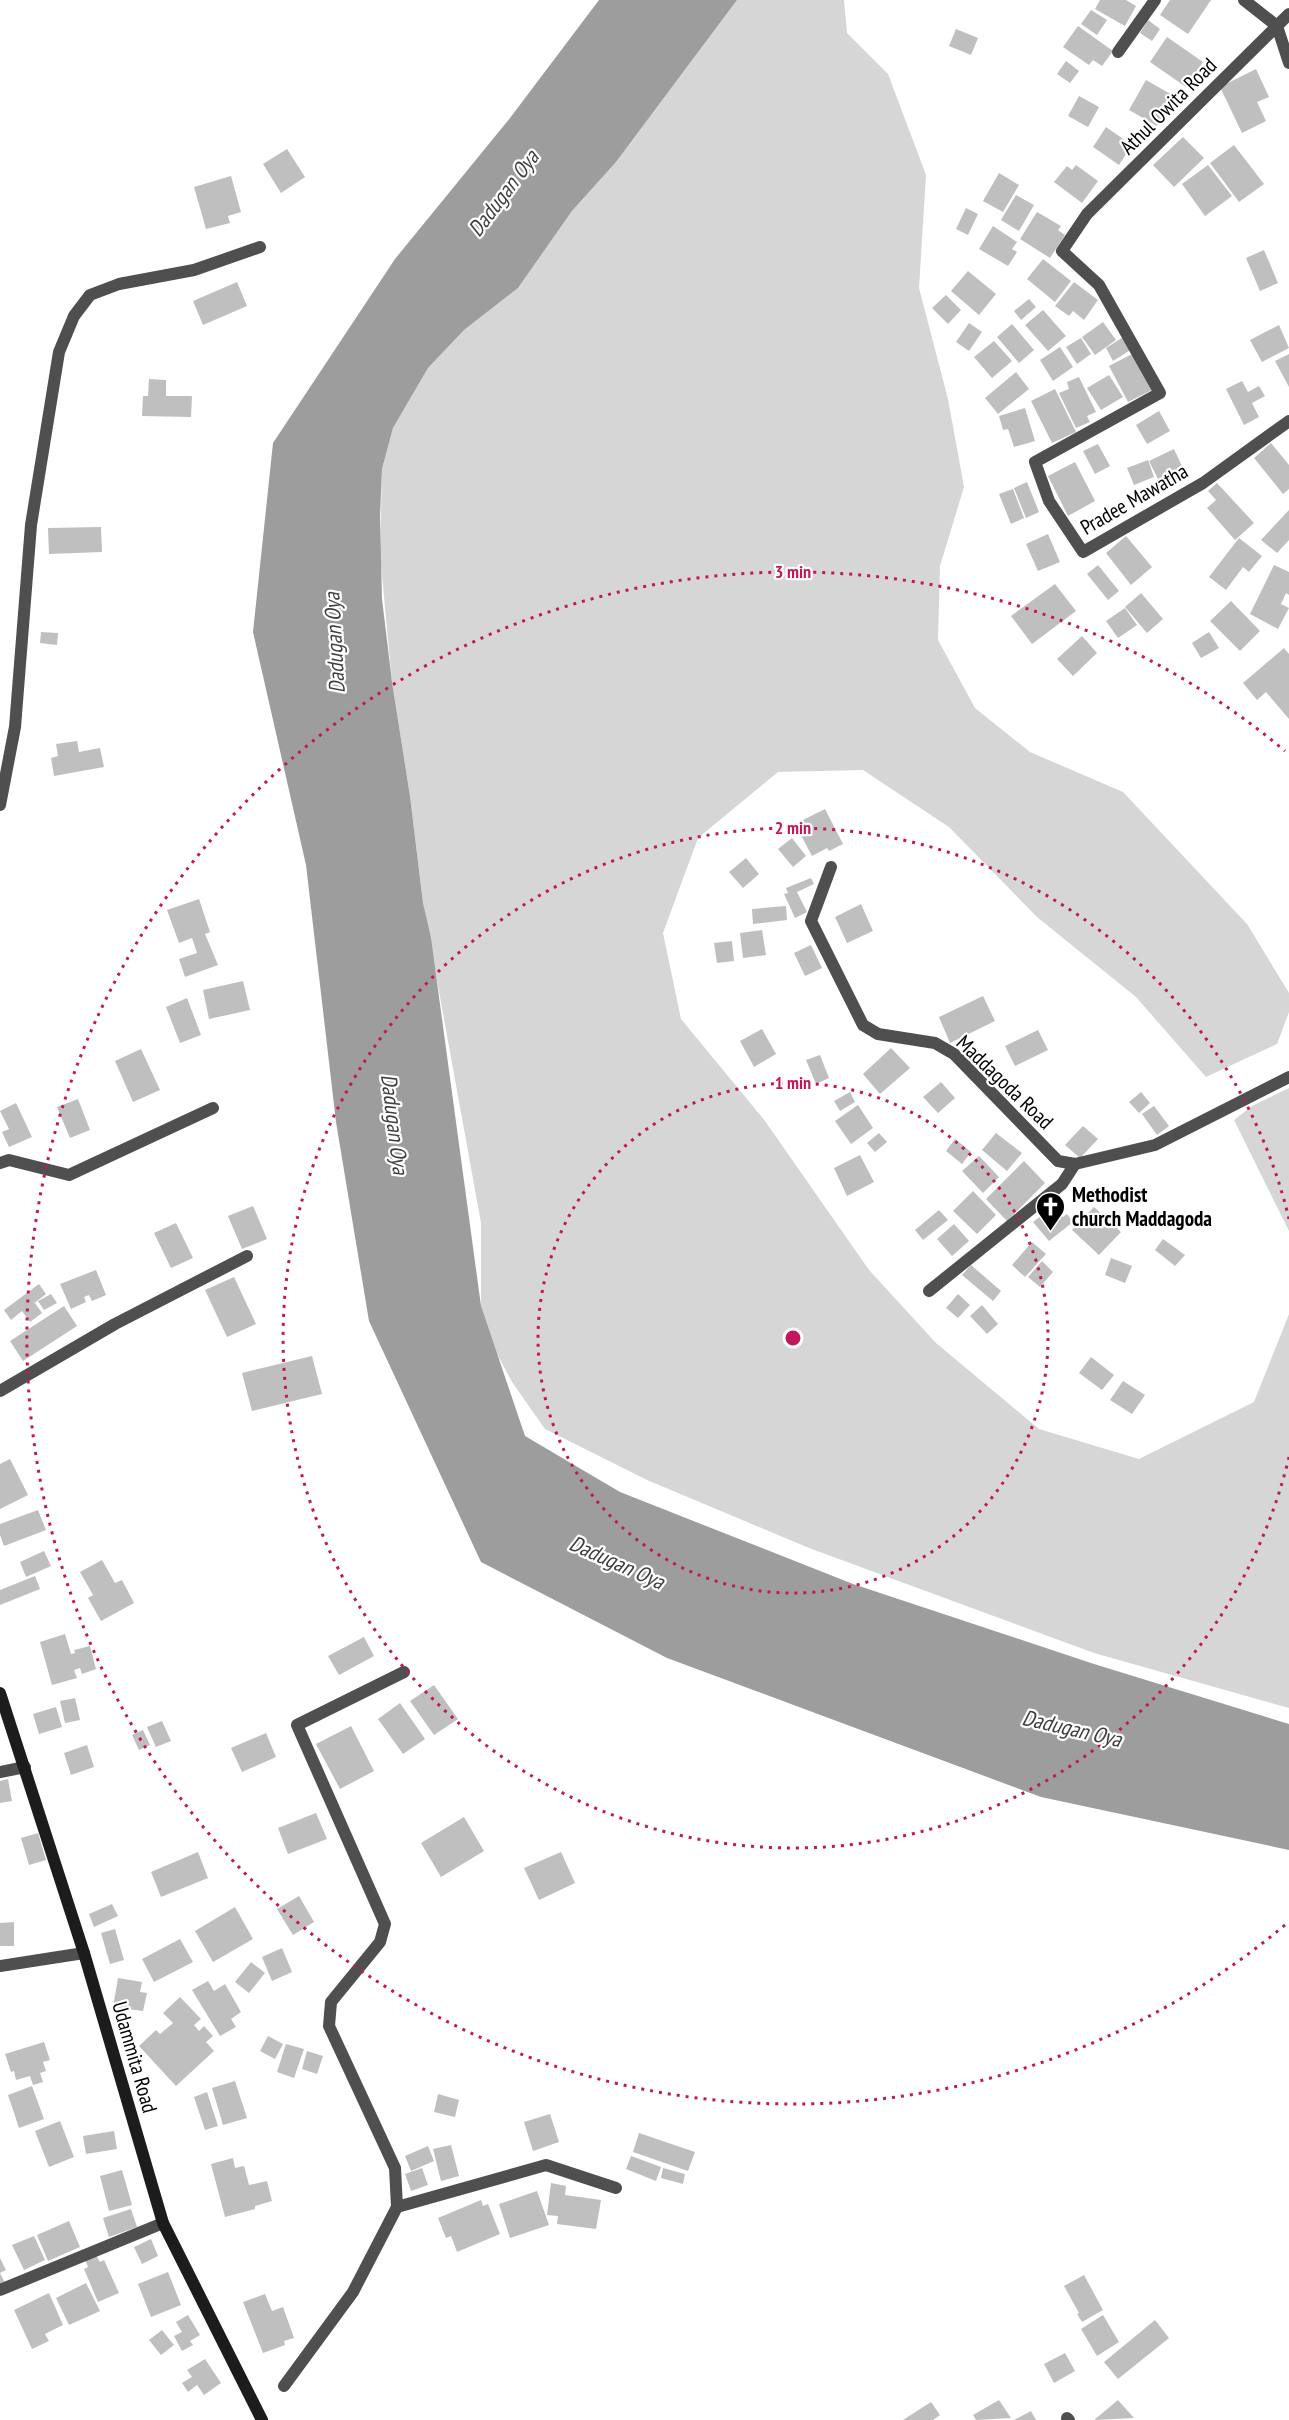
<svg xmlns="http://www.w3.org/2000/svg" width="1289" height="2420" viewBox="0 0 1289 2420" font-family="'PT Sans Narrow',sans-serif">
  <rect width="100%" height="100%" fill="#fff"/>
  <!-- green -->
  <path fill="#d6d6d6" d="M737 0H844L847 33 888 74 926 175 919 288 948 399 964 487 940 566 938 640 975 708 1030 752 1123 792 1247 924 1289 993V1012L1277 1044 1206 1077 1136 997 1037 917 949 827 863 770 778 772 698 838 663 933 681 1019 765 1121 869 1270 936 1343 1039 1429 1139 1459 1254 1402 1289 1314V1708L1094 1653 809 1548 647 1480 545 1429 512 1382 481 1324V1223L423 903 410 796 392 682 380 554 382 469 393 428 428 368 464 330 518 288 572 211 616 162Z
    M1289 1088V1231L1234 1120 1252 1106Z"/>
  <!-- water -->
  <path fill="#9d9d9d" d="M599 0H737L616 162 572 211 518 288 464 330 428 368 393 428 382 469 380 517 382 599 392 682 410 796 423 903 431 938 481 1306 525 1436 620 1492 853 1584 1094 1664 1289 1724V1850L1041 1797 667 1658 481 1562 369 1321 336 1122 306 865 253 632 273 443 395 259 510 118Z"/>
  <!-- building -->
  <path fill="#bfbfbf" d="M1100 0H1126L1136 6 1125 26 1095 9Z
    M1170 0H1211L1188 34 1160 15Z
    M1091 10 1107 20 1097 35 1081 24Z
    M1148 20 1160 29 1152 41 1140 33Z
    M1078 26 1113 51 1102 66 1093 60 1089 65 1063 47Z
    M956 29 978 38 971 55 949 46Z
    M1167 37 1203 62 1186 87 1150 62Z
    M1066 61 1079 71 1070 83 1057 74Z
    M1256 69 1269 97 1257 102 1266 121 1242 133 1220 87Z
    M1146 80 1174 96 1157 126 1129 110Z
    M1079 96 1099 107 1088 127 1068 116Z
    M1106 127 1132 145 1119 165 1093 147Z
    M1183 137 1204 158 1174 187 1153 165Z
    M1234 145 1264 184 1239 202 1210 163Z
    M287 149 305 177 281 193 263 164Z
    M1076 165 1098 181 1082 203 1054 182 1067 166 1072 170Z
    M1208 165 1232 196 1205 216 1182 184Z
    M999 173 1019 185 1003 212 983 201Z
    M231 176 241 212 228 216 230 223 206 229 194 187Z
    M1016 195 1034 205 1019 231 1001 220Z
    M966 208 978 214 968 235 956 229Z
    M1037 212 1061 226 1058 230 1065 235 1050 258 1020 239Z
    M993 226 1017 242 1012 249 1017 252 1008 266 979 249Z
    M1264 250 1278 283 1260 291 1246 258Z
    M1043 259 1071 281 1055 302 1027 279Z
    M968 271 996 294 979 315 951 291Z
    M237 282 247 306 203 325 193 301Z
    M1074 282 1098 300 1084 320 1073 311 1069 316 1055 306Z
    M946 295 961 310 948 324 932 308Z
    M1029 299 1036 307 1021 320 1014 311Z
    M1043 310 1066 336 1048 351 1025 325Z
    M1103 322 1116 340 1095 355 1082 337Z
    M969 323 982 332 969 351 956 342Z
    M1012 324 1034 350 1019 363 997 337Z
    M1279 325 1289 348 1262 362 1250 340Z
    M1125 336 1132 349 1113 361 1106 348Z
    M1081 338 1091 354 1077 364 1066 347Z
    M994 341 1012 361 992 378 974 357Z
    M1060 347 1073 367 1053 381 1040 360Z
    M1134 353 1152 390 1128 402 1109 366Z
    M1289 354V387L1275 361Z
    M1016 372 1029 389 998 414 985 398Z
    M1109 375 1123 397 1101 410 1087 388Z
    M1079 377 1096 412 1087 416 1090 422 1076 428 1059 393 1069 389 1067 382Z
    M149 379 166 380V396H192L191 417 142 416 143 396H148Z
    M1242 381 1248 392 1259 386 1265 396 1252 403 1259 417 1244 425 1226 389Z
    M1055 389 1076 432 1052 443 1031 401Z
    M1025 408 1035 441 1014 447 1008 429 1003 430 999 416Z
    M1159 411 1170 431 1147 444 1136 425Z
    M1271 443 1289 465V489L1283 494 1254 458Z
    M1098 444 1110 466 1095 474 1083 451Z
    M1174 449 1187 477 1163 489 1149 461Z
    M1148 460 1154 477 1134 485 1127 468Z
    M1075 462 1095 501 1068 516 1048 476Z
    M1027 482 1039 512 1026 518 1014 488Z
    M1217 483 1254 523 1235 540 1207 508 1216 500 1208 491Z
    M1013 489 1024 518 1011 524 999 494Z
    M1289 510V540L1277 553 1261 540Z
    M101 527 102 552 49 554 48 528Z
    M1048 534 1060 562 1038 571 1026 544Z
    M1126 536 1152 567 1131 585 1106 553Z
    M1239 538 1262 556 1249 572 1243 567 1226 590 1209 577Z
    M1098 565 1119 591 1108 600 1087 574Z
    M1274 565 1289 572V595L1286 593 1281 604 1289 608 1278 629 1250 614Z
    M1055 584 1076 611 1032 644 1011 616Z
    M1141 593 1163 619 1147 633 1125 607Z
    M1231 601 1260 631 1240 651 1210 621Z
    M1125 608 1137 625 1118 638 1106 621Z
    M41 632 58 633 57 645 40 643Z
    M1209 632 1219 648 1201 658 1192 643Z
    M1082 636 1097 653 1073 676 1057 659Z
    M1284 648 1289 654V719L1266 692 1257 700 1243 683Z
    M77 741 79 752 100 748 104 767 54 776 51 758 58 756 56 744Z
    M825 809 843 844 829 851 827 848 812 856 795 824Z
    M792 838 806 856 793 867 778 849Z
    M746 858 759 874 743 888 729 872Z
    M811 878 814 884 797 892 807 912 795 918 784 894 788 893 786 888Z
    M199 899 210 932 205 934 218 965 185 977 179 959 197 953 192 938 179 943 167 910Z
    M861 904 873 931 847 943 835 917Z
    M786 906 787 920 753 924 752 909Z
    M762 930 766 955 743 958 740 933Z
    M732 941 734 961 717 963 714 943Z
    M811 945 822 968 805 976 794 953Z
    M243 981 250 1010 209 1019 203 990Z
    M983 996 995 1021 950 1043 939 1017Z
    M187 998 201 1035 180 1043 166 1007Z
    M762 1029 776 1054 754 1067 740 1041Z
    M1038 1030 1048 1050 1015 1066 1005 1046Z
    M891 1048 910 1068 880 1094 863 1074Z
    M141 1049 160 1090 133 1102 115 1061Z
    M820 1055 829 1078 816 1084 806 1060Z
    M941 1082 955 1098 938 1113 923 1097Z
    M850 1092 855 1102 840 1111 834 1101Z
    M1141 1092 1150 1103 1139 1113 1129 1102Z
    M78 1099 90 1130 70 1138 57 1107Z
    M16 1103 32 1137 9 1147 2 1132 9 1129 0 1111Z
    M858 1105 873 1128 851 1144 835 1121Z
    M1154 1106 1169 1126 1157 1135 1142 1114Z
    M1083 1126 1098 1139 1080 1158 1065 1145Z
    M879 1133 887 1142 875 1152 867 1143Z
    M996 1133 1022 1153 1007 1171 982 1150Z
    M955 1139 971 1152 962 1164 946 1151Z
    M860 1155 874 1182 847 1196 834 1168Z
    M979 1156 999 1177 983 1193 962 1171Z
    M1024 1161 1045 1183 1007 1221 986 1199Z
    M973 1191 996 1215 977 1234 953 1211Z
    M253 1206 267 1239 242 1249 228 1216Z
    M1054 1206 1063 1217 1067 1214 1073 1222 1049 1241 1033 1222Z
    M1094 1207 1121 1232 1099 1255 1072 1230Z
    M939 1210 948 1220 923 1240 915 1230Z
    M176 1223 193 1258 171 1268 154 1233Z
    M954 1224 969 1241 952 1256 937 1239Z
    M1163 1239 1185 1255 1175 1266 1155 1250Z
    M1032 1242 1046 1254 1025 1277 1012 1265Z
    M1111 1258 1132 1266 1125 1283 1105 1275Z
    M1042 1261 1053 1272 1040 1287 1028 1277Z
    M971 1265 1001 1291 993 1301 962 1275Z
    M96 1270 106 1295 92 1301 89 1295 84 1297 86 1302 71 1309 60 1284Z
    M234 1277 256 1324 227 1337 205 1290Z
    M39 1284 46 1294 33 1304 35 1303 42 1313 30 1322 22 1311 11 1320 4 1310Z
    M51 1294 57 1303 44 1310 38 1301Z
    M958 1294 970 1305 958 1318 946 1308Z
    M982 1305 998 1324 987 1334 970 1316Z
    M64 1306 77 1326 23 1361 10 1341Z
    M312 1356 322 1394 252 1411 242 1373Z
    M1091 1357 1114 1375 1102 1390 1079 1373Z
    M1123 1381 1145 1395 1132 1414 1110 1400Z
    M10 1459 28 1495 0 1509V1464Z
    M38 1510 46 1530 4 1546 0 1535V1524Z
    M44 1551 51 1566 26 1577 20 1562Z
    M102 1560 115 1583 122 1580 134 1603 101 1621 88 1598 93 1595 80 1572Z
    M35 1576 40 1589 0 1605V1590Z
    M65 1634 71 1654 75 1653 74 1650 90 1646 96 1669 82 1674 80 1668 74 1670 77 1678 52 1685 40 1642Z
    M364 1637 374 1656 339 1675 328 1656Z
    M434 1685 458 1719 434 1735 410 1701Z
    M75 1698 80 1720 65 1723 60 1701Z
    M400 1703 425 1739 403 1754 378 1719Z
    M56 1707 62 1727 39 1734 33 1714Z
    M162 1721 171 1741 156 1747 147 1727Z
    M351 1726 374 1771 340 1789 316 1744Z
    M143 1730 150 1745 139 1750 132 1735Z
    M266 1733 276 1757 242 1772 231 1748Z
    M87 1745 94 1767 71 1775 64 1753Z
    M8 1779 12 1801 0 1803V1781Z
    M316 1813 327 1839 288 1854 278 1828Z
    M464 1817 484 1851 441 1877 421 1843Z
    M38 1833 46 1860 29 1865 21 1838Z
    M198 1852 208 1878 161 1897 151 1872Z
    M561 1852 575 1883 539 1900 524 1868Z
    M299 1896 314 1922 293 1935 277 1909Z
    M112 1904 118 1916 94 1927 89 1914Z
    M235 1907 253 1939 213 1962 195 1931Z
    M14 1922V1946H0V1923Z
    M115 1929 124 1960 110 1964 101 1933Z
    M180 1939 193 1962 154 1982 142 1959Z
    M282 1948 292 1972 272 1981 262 1957Z
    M251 1962 265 1973 249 1993 235 1982Z
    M118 1978 142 1982 140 1992 147 1993 143 2011 113 2007Z
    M208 1981 214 1991 225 1984 241 2012 231 2019 236 2027 220 2036 192 1990Z
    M180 1997 201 2019 194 2025 199 2031 204 2026 213 2036 206 2042 214 2051 176 2086 139 2046 156 2030 160 2034 173 2023 163 2013Z
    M268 2036 283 2044 275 2059 260 2051Z
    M44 2042 50 2060 43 2062 46 2071 40 2073 43 2082 33 2085 30 2076 16 2080 14 2071 11 2072 5 2054Z
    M286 2044 304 2049 294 2078 277 2072Z
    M307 2051 323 2056 317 2074 302 2069Z
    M235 2081 247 2118 223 2125 212 2088Z
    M32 2086 44 2119 19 2128 8 2095Z
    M207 2092 218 2126 205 2130 194 2097Z
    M438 2094 459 2100 455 2117 434 2112Z
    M550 2114 559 2142 533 2151 524 2122Z
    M60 2121 74 2157 49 2167 35 2131Z
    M114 2131 117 2149 86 2154 83 2136Z
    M639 2133 695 2152 688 2171 633 2152Z
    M451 2145 459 2176 441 2181 433 2149Z
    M428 2146 434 2161 411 2171 405 2156Z
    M631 2156 661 2167 656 2181 626 2169Z
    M233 2158 235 2168 244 2166 249 2185 267 2181 272 2201 255 2206V2209L225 2217 211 2164Z
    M422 2168 428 2185 411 2191 405 2174Z
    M663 2168 685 2174 683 2184 661 2178Z
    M122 2170 132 2205 109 2211 100 2176Z
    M551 2183 566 2186 565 2195 601 2200 596 2229 557 2224 558 2216 547 2215Z
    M537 2191 549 2225 510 2238 499 2204Z
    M481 2200 483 2206 488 2204 500 2234 457 2252 451 2236 446 2238 438 2218Z
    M131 2209 137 2227 109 2237 103 2218Z
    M69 2221 80 2247 48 2261 37 2235Z
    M34 2236 45 2260 24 2270 12 2245Z
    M151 2239 158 2256 142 2264 134 2247Z
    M96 2255 100 2262 104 2260 119 2293 98 2302 84 2269 88 2267 85 2260Z
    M0 2258 6 2270 0 2273 5 2283 0 2285Z
    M168 2272 181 2305 151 2317 138 2284Z
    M1084 2275 1103 2310 1082 2322 1077 2314 1079 2313 1064 2286Z
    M86 2283 100 2311 69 2325 56 2298Z
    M49 2293 63 2325 45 2334 49 2341 32 2349 14 2310Z
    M265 2294 272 2311 283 2307 294 2338 284 2341 285 2345 263 2353 243 2302Z
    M188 2315 200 2335 190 2341 193 2345 182 2351 174 2336 182 2332 176 2322Z
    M1103 2315 1119 2342 1097 2356 1081 2329Z
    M1155 2320 1169 2338 1118 2379 1104 2362Z
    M162 2330 174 2345 161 2355 149 2340Z
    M1065 2353 1075 2371 1054 2383 1044 2364Z
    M205 2359 221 2383 204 2395 197 2385 188 2392 182 2383 192 2377 187 2370Z
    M999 2400 1011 2418 976 2420 973 2415Z
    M1118 2400 1134 2418 1094 2420Z
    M931 2402 940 2415 933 2420H903Z
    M1031 2411 1036 2420H1014Z"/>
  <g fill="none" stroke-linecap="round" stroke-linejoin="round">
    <!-- street -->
    <path stroke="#4f4f4f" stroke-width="12" d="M1244 0 1277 26 1289 63
      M1289 14 1087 214 1062 251 1099 285 1160 393 1035 462 1049 501 1083 552 1203 483 1289 421
      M1118 52 1155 0
      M0 805 15 727 31 525 59 352 74 316 90 295 119 284 194 270 260 247
      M831 867 811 921 863 1025 878 1034 935 1043 954 1054 1058 1161 1075 1164 1155 1145 1289 1077
      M0 1163 9 1160 69 1175 213 1108
      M929 1291 1062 1184 1075 1164
      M0 1391 115 1324 247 1256
      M0 1772 25 1767
      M0 1966 84 1953
      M397 2207 395 2168 329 2026 331 2002 380 1942 385 1924 297 1725 404 1672
      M0 2290 163 2223
      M284 2386 353 2292 397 2207 546 2165 616 2188
      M1067 2418 1069 2420"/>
    <!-- secondary -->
    <path stroke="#1c1c1c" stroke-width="12" d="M0 1693 84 1953 163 2223 262 2420"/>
  </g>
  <!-- distance rings -->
  <g fill="none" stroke="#c2185b" stroke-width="3" stroke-dasharray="3 6">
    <circle cx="793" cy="1338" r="255"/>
    <path d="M1289 1457A510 510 0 1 1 1289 1219"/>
    <path d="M1285 1925A766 766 0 1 1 1285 751"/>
  </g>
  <!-- icons -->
  <defs>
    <symbol id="church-pin" viewBox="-11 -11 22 30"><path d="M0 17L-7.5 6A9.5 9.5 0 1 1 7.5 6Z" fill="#000" stroke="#fff"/><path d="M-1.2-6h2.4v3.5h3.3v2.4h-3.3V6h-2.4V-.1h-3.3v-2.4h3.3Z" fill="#fff"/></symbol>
  </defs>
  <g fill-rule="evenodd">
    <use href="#church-pin" x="1034" y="1190" width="33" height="45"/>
  </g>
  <g text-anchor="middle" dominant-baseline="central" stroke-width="4.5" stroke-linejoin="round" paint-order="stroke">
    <!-- street labels -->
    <g font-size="21" fill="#000" stroke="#fff">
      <text transform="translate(1168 106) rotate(-45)">Athul Owita Road</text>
      <text transform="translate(1134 499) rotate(-30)">Pradee Mawatha</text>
      <text transform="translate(1005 1082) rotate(44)">Maddagoda Road</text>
      <text transform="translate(135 2057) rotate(74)">Udammita Road</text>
    </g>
    <!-- poi labels -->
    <g font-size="21" font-weight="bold" fill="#000" stroke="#fff" text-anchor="start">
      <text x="1072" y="1194">Methodist<tspan x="1072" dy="24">church Maddagoda</tspan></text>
    </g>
    <!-- water labels -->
    <g font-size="22" font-style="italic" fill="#3e3e3e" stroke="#fff">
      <text transform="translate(503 193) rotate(-53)">Dadugan Oya</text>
      <text transform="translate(334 643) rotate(-93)">Dadugan Oya</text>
      <text transform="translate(395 1124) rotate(83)">Dadugan Oya</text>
      <text transform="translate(617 1562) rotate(24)">Dadugan Oya</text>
      <text transform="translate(1072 1728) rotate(13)">Dadugan Oya</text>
    </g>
  </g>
  <circle cx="793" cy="1338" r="9" fill="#c2185b" stroke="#fff" stroke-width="3"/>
  <g font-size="18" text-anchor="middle" font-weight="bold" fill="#c2185b" stroke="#fff" stroke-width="4.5" stroke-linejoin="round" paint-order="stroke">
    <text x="793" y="578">3 min</text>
    <text x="793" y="834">2 min</text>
    <text x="793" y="1089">1 min</text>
  </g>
</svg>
